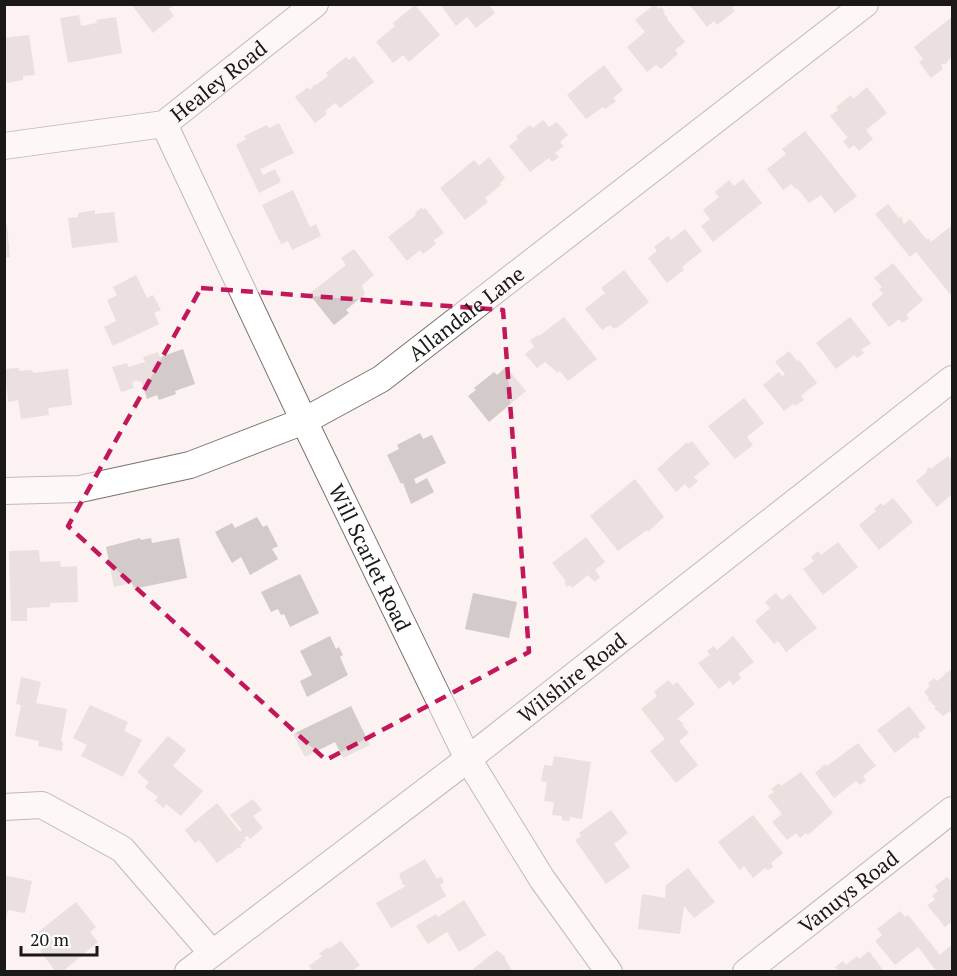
<svg xmlns="http://www.w3.org/2000/svg" width="957" height="976" viewBox="0 0 957 976" font-family="'PT Serif',serif">
  <rect width="100%" height="100%" fill="#fbf2f1"/>
  <!-- building -->
  <path fill="#d3cbc9" d="M131 4H175L169 9 174 16 153 33Z
    M440 4H488L495 13 476 28 467 17 456 26Z
    M655 4 658 9 661 7 665 12 663 13 668 18 667 19 685 42 675 50 678 54 661 69 656 65 647 72 627 47 645 32 635 20Z
    M689 4H736L732 8 735 11 717 25 714 21 707 27Z
    M415 5 440 35 409 62 403 55 393 63 376 42 395 26 393 23Z
    M79 15 81 26 97 23 96 20 116 17 122 53 68 63 60 18Z
    M952 17V56L945 65 944 63 941 65 943 69 931 78 919 62 923 59 914 47Z
    M29 35 35 75 23 76V80L7 83 6 79H4V38Z
    M354 56 374 82 340 108 335 103 325 111 327 114 315 123 295 97 308 87 310 90 315 84 316 85 328 76 326 73 346 57 349 60Z
    M604 65 623 90 613 98 616 101 605 109 603 107 586 119 567 95Z
    M867 87 887 113 866 130 873 139 859 151 854 145 849 149 843 141 848 138 830 116 838 110 836 107 851 95 853 99Z
    M543 120 549 127 557 122 568 135 560 142 564 146 555 153 559 157 552 162 549 158 530 172 509 146 518 139 516 136 530 125 533 128Z
    M279 123 294 153 260 169 263 175 275 169 281 182 259 193 236 145 246 139 244 136 267 125 269 128Z
    M805 131 857 196 835 213 820 194V196L809 203 797 188 795 189 792 185 793 183 783 190 767 169 786 154 782 149Z
    M489 157 505 178 500 183 501 185 485 198 488 202 465 220 440 188 474 160 479 166Z
    M743 179 762 203 713 242 701 226 710 219 703 210 719 197 715 192 729 180 734 186Z
    M293 190 310 227 316 224 321 236 292 250 288 241 281 244 262 205Z
    M888 204 899 218 901 216 903 220 902 221 904 224 910 219 927 240 928 238 931 242 951 226 952 227V292L950 294 916 252 910 257 875 214Z
    M422 207 423 210 425 208 444 233 434 240 436 244 423 254 420 250 407 261 388 237 416 215 415 213Z
    M95 210V214L114 212 118 242 72 248 68 218 78 217V213Z
    M4 225H7L10 257 4 258Z
    M685 229 702 251 682 267 684 270 667 283 648 258 657 251 654 247 668 236 671 240Z
    M354 249 374 275 362 285 365 294 346 310 349 313 334 325 309 294 346 265 341 258Z
    M893 263 923 300 906 315 909 318 902 323 899 319 889 327 871 304 883 294 879 289 882 287 874 278Z
    M624 270 649 302 617 328 616 327 614 329 610 325 602 330 585 309 605 293 601 288Z
    M136 275 147 298 153 295 161 310 154 313 159 324 113 346 104 327 116 321 107 300 117 295 113 287Z
    M564 317 597 359 568 381 560 371 558 373 545 362 537 368 525 354 534 347 530 340 538 335 539 336Z
    M850 317 871 343 861 350 864 353 857 358 854 355 836 369 816 343Z
    M183 349 195 384 175 391 176 394 159 400 157 395 147 399 141 381 138 382 137 380 132 382 134 388 121 392 112 367 127 363 128 367 145 362 143 357 158 352 160 357Z
    M789 351 797 361 799 360 817 383 801 396 804 400 795 406 793 404 784 411 763 385 779 372 782 377 785 374 775 362Z
    M506 367 526 391 489 422 468 396 476 390 474 388 494 372 497 375Z
    M19 368V371L32 370 33 373 68 369 72 405 48 408 49 415 21 419 18 400 8 402 5 369Z
    M744 398 764 423 747 437 753 445 735 459 708 426Z
    M420 433 423 439 432 435 446 463 414 479 416 484 427 478 434 492 411 504 403 483 401 484 387 455 399 449 397 445Z
    M692 441 710 464 694 477 698 481 689 489 685 484 676 492 657 469 687 442 688 444Z
    M948 456 952 461V494L937 507 916 481 927 472 926 470 930 467 931 469Z
    M635 479 664 517 648 532 647 530 618 551 590 516Z
    M893 498 913 522 879 550 859 525 876 511 874 509 881 503 883 506Z
    M257 517 263 527 267 525 278 546 272 549 278 559 250 575 241 557 232 563 215 532 232 523 235 528Z
    M586 537 605 562 595 570 600 577 595 582 588 575 572 588 570 585 567 587 564 583 566 581 552 563Z
    M140 538 141 540 151 538 152 543 179 538 187 578 133 589 132 583 114 587 106 547Z
    M838 542 858 567 823 595 803 569 814 561 811 557 818 551 821 555Z
    M39 550 40 562 60 561 61 567 77 566 78 602 50 603V607L27 608V621H11L9 551Z
    M300 574 319 613 290 627 284 614 281 615 278 609 271 612 261 592Z
    M473 593 517 602 509 638 465 629Z
    M776 593 782 600 790 594 817 628 786 652 778 641 774 644 755 621 770 608 765 602Z
    M330 636 336 649 339 647 343 655 340 657 348 675 307 697 300 681 312 675 300 651Z
    M733 636 754 662 738 674 741 678 733 685 730 680 719 689 698 663 710 655 707 651 714 646 717 650Z
    M952 669V710L943 716 934 708 936 707 931 703 932 702 927 699 929 698 924 692 930 686 928 683 934 678 937 681 945 675 944 674Z
    M21 677 41 682 36 703 67 709 61 741 63 742 62 751 38 746 39 741 15 736 21 705 16 704Z
    M668 680 673 685 677 682 695 704 677 719 684 724 682 725 689 733 679 741 698 765 676 783 650 751 665 739 641 709 657 696 654 692Z
    M90 705 128 722 124 731 142 740 123 777 81 756 87 745 73 738Z
    M351 706 370 745 343 758 335 742 305 757 293 734Z
    M909 706 926 728 918 734 920 737 916 739 915 737 895 753 877 730Z
    M168 736 186 750 173 766 203 791 181 816 166 804 164 808 155 801 158 797 145 787 149 782 137 772Z
    M858 743 876 766 863 776 866 780 860 785 856 781 834 798 815 773 825 764 827 766Z
    M554 756 591 762 582 819 570 817 569 821 562 820V816L552 815 554 802 544 801 547 782 541 781 544 765 552 766Z
    M801 772 833 813 808 835 806 833 800 838 796 833 787 840 772 822 782 814 768 796 774 792 771 789 779 783 781 786Z
    M253 799 262 810 253 816 263 828 250 839 247 836 244 838 246 840 240 845 242 847 239 848 238 847 231 854 230 853 217 863 199 840 195 843 185 830 217 803 240 832 242 830 230 815Z
    M611 810 628 833 614 844 630 867 606 884 575 840 581 836 579 833Z
    M753 815 783 853 771 863 773 866 772 868 767 870 765 868 753 878 744 866 740 870 718 842Z
    M425 859 437 879 441 876 444 882 440 885 446 896 391 928 376 903 406 886 403 885 399 874Z
    M688 868 715 902 694 918 684 906 680 934 638 929 642 894 665 898 666 885Z
    M4 875 32 881 25 913 8 910 5 922Z
    M947 877 951 881 952 880V921L945 927 927 905 935 900 932 896 938 891 935 886Z
    M464 900 486 935 459 952 447 932 428 944 416 926 436 914 438 917Z
    M76 902 96 927 90 932 98 942 62 972H56L40 951 48 944 38 932Z
    M900 911 905 917 908 915 940 955 950 946 952 950V972H937L918 947 895 965 875 941 882 935 877 929Z
    M341 941 360 965 351 972H313L309 966 322 956 319 954 328 947 329 949Z
    M497 950 506 958 505 959 513 972H475L473 969Z
    M869 951 883 970 882 972H839L835 967 843 961 846 965 857 956 859 959Z"/>
  <g fill="none" stroke-linecap="round" stroke-linejoin="round">
    <defs>
      <g id="street">
        <path id="s1" d="M164 124 304 421 468 759 542 879 609 972"/>
        <path id="s2" d="M4 146 164 124 315 4"/>
        <path id="s3" d="M4 491 80 489 190 465 304 421 381 379 865 4"/>
        <path d="M4 807 42 805 122 849 212 953"/>
        <path id="s4" d="M188 972 468 759 952 379"/>
        <path id="s5" d="M746 972 952 810"/>
      </g>
    </defs>
    <!-- street casing -->
    <use href="#street" stroke="#7a7271" stroke-width="28"/>
    <!-- street -->
    <use href="#street" stroke="#fff" stroke-width="26"/>
  </g>
  <!-- marked area -->
  <path d="M0 0H957V976H0ZM201 288 503 310 529 652 326 760 68 526Z" fill="#fbf2f1" fill-opacity=".55" fill-rule="evenodd"/>
  <path fill="none" stroke="#c2185b" stroke-width="4.5" stroke-dasharray="12 8" stroke-linejoin="round" d="M201 288 503 310 529 652 326 760 68 526Z"/>
  <g text-anchor="middle" dominant-baseline="central" stroke-width="4.5" stroke-linejoin="round" paint-order="stroke">
    <!-- street labels -->
    <g font-size="21" fill="#1b1818" stroke="#fff">
      <text stroke="none"><textPath href="#s2" startOffset="231">Healey Road</textPath></text>
      <text stroke="none"><textPath href="#s3" startOffset="506">Allandale Lane</textPath></text>
      <text stroke="none"><textPath href="#s1" startOffset="480">Will Scarlet Road</textPath></text>
      <text stroke="none"><textPath href="#s4" startOffset="484">Wilshire Road</textPath></text>
      <text stroke="none"><textPath href="#s5" startOffset="130">Vanuys Road</textPath></text>
    </g>
  </g>
  <!-- border -->
  <rect width="957" height="976" fill="none" stroke="#1b1818" stroke-width="12"/>
  <!-- scale -->
  <path d="M21 946v9h76v-9" fill="none" stroke="#1b1818" stroke-width="3"/>
  <text x="30" y="946" font-size="18" fill="#1b1818" stroke="#ffffff" stroke-width="4.5" paint-order="stroke">20 m</text>
</svg>
